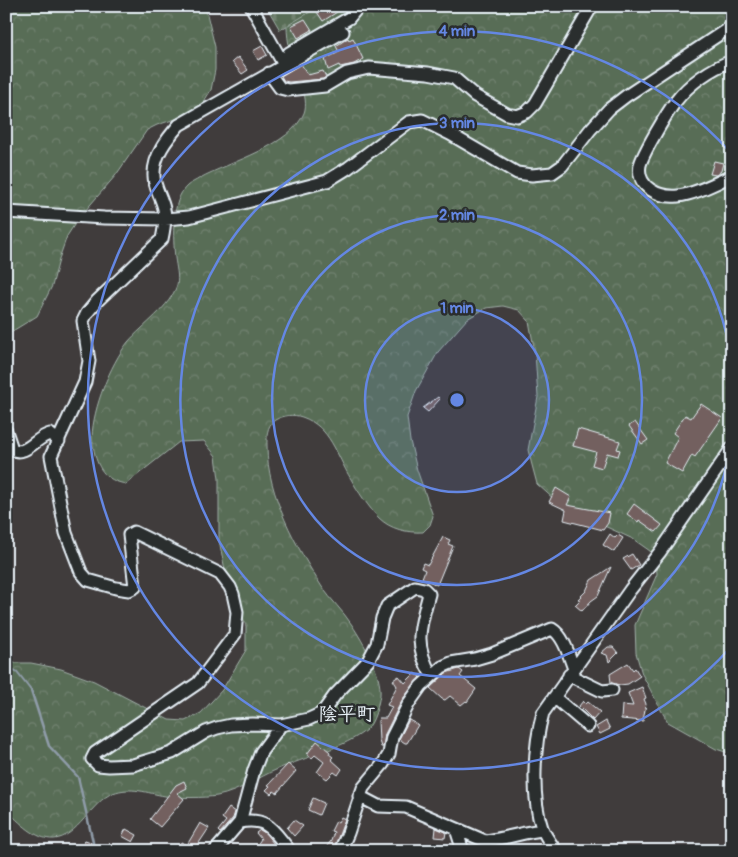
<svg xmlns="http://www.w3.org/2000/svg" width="738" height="857" viewBox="0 0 738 857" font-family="Pangolin,'Klee One',sans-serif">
  <defs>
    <pattern id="forest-crowns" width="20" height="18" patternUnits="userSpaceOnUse" patternTransform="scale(1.25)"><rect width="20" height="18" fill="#596d57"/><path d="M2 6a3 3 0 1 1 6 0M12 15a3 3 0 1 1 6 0" fill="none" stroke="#718270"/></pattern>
    <pattern id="cemetery-stones" width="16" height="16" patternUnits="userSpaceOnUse" patternTransform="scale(1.25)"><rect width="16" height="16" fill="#596d57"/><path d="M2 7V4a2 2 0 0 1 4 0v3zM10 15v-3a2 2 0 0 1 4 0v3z" fill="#718270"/></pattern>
  </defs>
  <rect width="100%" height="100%" fill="#403c3c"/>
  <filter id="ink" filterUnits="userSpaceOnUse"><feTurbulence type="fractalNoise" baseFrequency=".02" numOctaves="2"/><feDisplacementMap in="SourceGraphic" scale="10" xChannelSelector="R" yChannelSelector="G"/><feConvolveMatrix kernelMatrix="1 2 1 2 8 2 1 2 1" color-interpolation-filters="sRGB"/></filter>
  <g filter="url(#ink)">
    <!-- forest -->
    <path fill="url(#forest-crowns)" stroke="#a0afa8" d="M6 6H205L215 47V70L211 90 201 106 194 113 157 125 147 130 116 175 78 219 67 236 60 256 52 286 37 316 6 335Z
      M292 6H732V754L716 749 668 722 661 710 642 674 636 653 635 625 657 574 656 561 650 551 633 539 589 519 556 501 537 484 528 450 538 397 535 353 529 321 519 310 503 306 486 308 467 319 438 352 416 391 407 417 410 441 417 470 433 516 430 525 423 532C407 533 390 529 379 518 369 508 357 490 351 479 336 455 331 427 302 417 293 414 284 415 275 420 266 426 267 437 267 446 267 495 296 546 322 587 331 600 343 611 352 625 363 642 382 674 380 695 378 706 374 723 366 730 346 747 303 758 278 769 258 777 239 792 217 796 205 798 177 798 165 796 147 793 131 786 113 793 92 801 77 838 54 839 35 840 20 822 6 810V663H31L61 669 94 681 169 720 185 721 201 713 222 690 246 650V626L224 565 219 540V479L216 456 204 441 179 442 126 484C109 481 100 473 95 455 94 449 92 443 92 437 93 408 110 365 128 342 143 325 170 307 177 285 179 277 176 266 175 258 173 239 171 200 187 186 190 183 196 181 200 178 229 162 291 146 304 113 310 97 296 74 292 58 289 49 285 26 288 17 288 13 290 10 292 6Z"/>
    <!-- cemetery -->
    <path fill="url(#cemetery-stones)" stroke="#a0afa8" d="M266 6H320L280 30Z"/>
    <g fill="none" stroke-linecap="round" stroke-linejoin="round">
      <!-- stream -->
      <path stroke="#8f9ca9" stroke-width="2.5" d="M6 667 17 672 31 690 49 746 78 777 93 842V851"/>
    </g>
    <!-- building -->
    <path fill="#73605e" stroke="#e8f1f8" d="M326 6H333L337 12 323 21 317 12Z
      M305 19 312 30 298 38 291 26Z
      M348 38 349 40 353 38 363 59 354 64 340 67 339 65 328 70 325 59 339 52 336 46Z
      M262 46 267 55 258 60 253 51Z
      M238 57 248 70 242 74 232 62Z
      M301 64 308 75 323 71 326 77 323 79 289 82 284 81 281 76Z
      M714 161 723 163 721 171 716 175 710 174Z
      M438 397 440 399 428 412 423 408Z
      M701 404 722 418 695 457 692 455 682 473 665 463 678 437 673 433 685 415 691 418Z
      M635 422 648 440 642 444 629 426Z
      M578 429 620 441 617 449 620 450 618 456 607 453 602 468 592 465 596 452 573 446Z
      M556 488 571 497 567 505 610 513 608 523 603 530 564 520 566 510 549 502Z
      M634 504 662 525 656 532 639 520 638 522 627 514Z
      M610 534 615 538 618 535 623 538 614 552 603 545Z
      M443 537 450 540 448 544 453 546 437 585 422 578 425 570 421 568 423 563 428 565Z
      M632 554 639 565 631 570 623 559Z
      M611 567 598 596 591 601 582 611 575 605 580 600 578 599 586 591 591 580Z
      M608 647H613L618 653 609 662 607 655 601 653Z
      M628 663 633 670 635 668 640 676 628 684 620 685 611 683 610 674Z
      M459 669 463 672 460 676 476 689 467 702 466 701 461 705 450 696 445 700 442 699 430 688 446 673Z
      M415 673 420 677 402 700 385 734 383 747H381L379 741 378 721 379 718H386L392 707 387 705 397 686 393 680 399 676 405 683Z
      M642 687 646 698 644 699 646 704 643 721 621 719 622 705 633 706 628 693Z
      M583 701 586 704 588 702 600 712 593 720 579 706Z
      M409 720 418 725 407 743H405L399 739Z
      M606 721 610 729 600 734 596 727Z
      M317 741 330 752 329 754 333 757 331 759 342 769 338 775 334 772 327 779 317 772 324 762 315 755 312 758 307 754Z
      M288 764 296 771 277 793 274 791 271 794 266 790 270 786 268 785Z
      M184 781 187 788 177 793 184 799 160 827 150 819 176 785Z
      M313 798 324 803 319 815 308 810Z
      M229 808 235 812 233 818 220 833 218 831 226 821 222 818Z
      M341 817 345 819 333 851H323L331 841 334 832 331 831 336 821 338 822Z
      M294 820 303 826 294 836 287 828Z
      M200 823 209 828 195 849 199 851H177L181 842 187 845Z
      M436 828 446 832 445 838 435 837Z
      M126 829 137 835 133 842 122 836Z
      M260 830 265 833 274 844 269 851H253L261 839 256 833Z
      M85 840 91 842 88 851H81Z"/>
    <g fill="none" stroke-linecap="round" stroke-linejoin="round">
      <defs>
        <path id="minor" d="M251 6 284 65
          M343 32 179 125C167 139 153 156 154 176 154 187 162 198 164 209 166 218 164 230 162 239L97 301 87 313 83 321 89 361 85 382 51 456 66 533 81 572 88 580 116 588 129 590 135 587 129 535 134 532 220 574 230 587 233 594 237 612 235 634 198 683 95 753 92 759 98 765 109 766 133 765 172 753 206 732 217 728 231 725 252 724 281 725 309 719 322 713 335 695 368 661 377 644 382 618 387 606 415 587 424 589 429 594C420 627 413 644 432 676
          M285 61 289 53 349 18 359 6
          M732 61C711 68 689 84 676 101 668 111 643 153 640 165 636 187 659 198 678 196 696 194 715 183 732 176
          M269 73 280 88 288 90 325 86 347 73 369 68 428 73 454 78 475 96 507 114 517 116 527 112 535 104 592 6
          M6 212 104 218 165 219 189 217 327 181 348 168 409 122 422 120 450 134 517 173 532 175 552 173 562 166 590 130 609 109 626 96 732 26
          M6 431 12 449C26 457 36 437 50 434L59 441
          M569 675 602 691 612 690
          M554 697 588 726
          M359 796 378 806 406 807 485 841C505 839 523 832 542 830
          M240 822C269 817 273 831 290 851
          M456 829 463 851
          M215 851 240 822 254 770 261 752 281 725
          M340 851 348 833 363 788 383 764 389 754 392 737 409 703 421 686 442 667 451 663 475 659 492 654 552 629C564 636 569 656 574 669
          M556 851C551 844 545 836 542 828 531 797 534 744 543 713L630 590 660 552 732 448"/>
      </defs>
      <!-- minor casing -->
      <use href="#minor" stroke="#e8f1f8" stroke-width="15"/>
      <!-- minor -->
      <use href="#minor" stroke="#2a2d2e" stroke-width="11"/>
    </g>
  </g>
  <!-- distance rings -->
  <circle cx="457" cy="400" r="92" fill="#6487e3" fill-opacity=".12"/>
  <g fill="none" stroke="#6487e3" stroke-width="2.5">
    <circle cx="457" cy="400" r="92"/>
    <circle cx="457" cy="400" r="185"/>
    <path d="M732 436A277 277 0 1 1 732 364"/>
    <path d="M731 647A369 369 0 1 1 731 153"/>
  </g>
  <g text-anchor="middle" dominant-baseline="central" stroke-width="5" stroke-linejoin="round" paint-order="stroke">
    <!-- quarter labels -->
    <g font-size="19" font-weight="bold" fill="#e8f1f8" stroke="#2a2d2e">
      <text x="347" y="714">陰平町</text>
    </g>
  </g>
  <circle cx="457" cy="400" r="8" fill="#6487e3" stroke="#2a2d2e" stroke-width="2.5"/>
  <g font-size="15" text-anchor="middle" font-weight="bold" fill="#6487e3" stroke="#2a2d2e" stroke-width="5" stroke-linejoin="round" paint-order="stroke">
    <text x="457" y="36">4 min</text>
    <text x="457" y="128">3 min</text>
    <text x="457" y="220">2 min</text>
    <text x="457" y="313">1 min</text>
  </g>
  <!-- margin -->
  <rect width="738" height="857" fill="none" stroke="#2a2d2e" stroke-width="25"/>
  <rect x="12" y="12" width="713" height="832" fill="none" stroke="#e8f1f8" stroke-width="2" filter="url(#ink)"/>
</svg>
